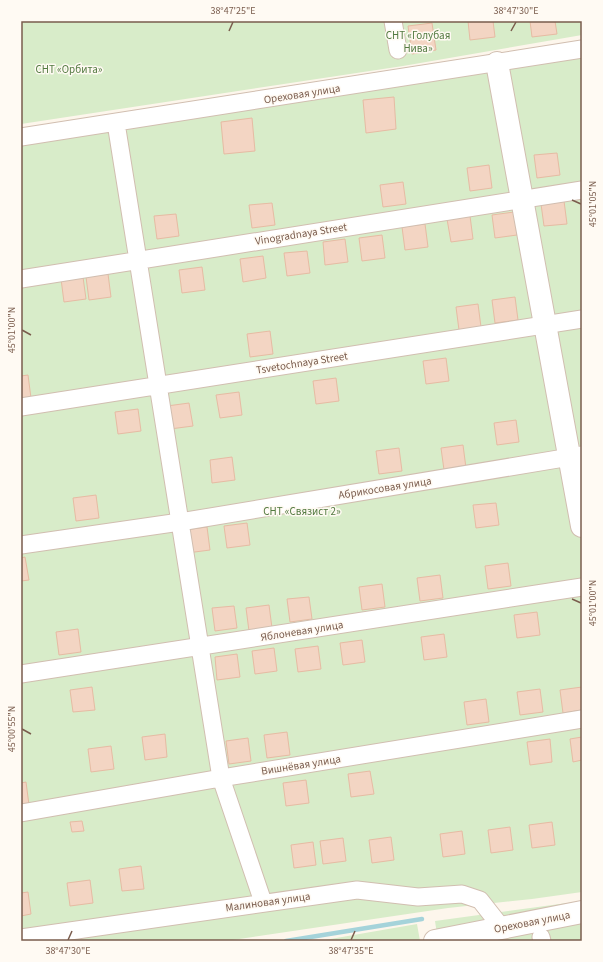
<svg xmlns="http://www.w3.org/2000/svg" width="603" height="962" viewBox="0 0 603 962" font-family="'Source Sans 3',sans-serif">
  <rect width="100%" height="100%" fill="#fdf6ec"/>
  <!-- green -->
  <path fill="#d8ecc9" d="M21 21H582V35L403 66 21 124Z
    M582 40V892L532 899 448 908 226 941H21V129Z
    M582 901V941H438L435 921Z
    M417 924 420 941H319Z"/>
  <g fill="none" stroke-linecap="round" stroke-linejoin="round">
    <!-- stream -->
    <path stroke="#a5d3da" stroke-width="4.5" d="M286 941 422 919"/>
  </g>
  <!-- building -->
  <path fill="#f3d5c3" stroke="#e6bba3" d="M468 21H493L495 37 470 40Z
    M530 21H555L557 34 532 37Z
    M432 23 436 50 412 54 408 26Z
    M394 97 396 129 366 133 363 100Z
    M252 118 255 151 224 154 221 122Z
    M557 153 560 175 537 178 534 155Z
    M489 165 492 188 470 191 467 168Z
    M403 182 406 204 383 207 380 185Z
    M564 201 567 224 544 226 541 204Z
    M272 203 275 225 252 228 249 205Z
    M514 212 517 235 495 238 492 215Z
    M176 214 179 236 157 239 154 216Z
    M470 216 473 239 451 242 447 219Z
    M425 224 428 247 405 250 402 227Z
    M382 235 385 258 362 261 359 238Z
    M345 239 348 262 325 265 323 242Z
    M307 251 310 273 287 276 284 253Z
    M263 256 266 278 243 282 240 259Z
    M202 267 205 290 182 293 179 270Z
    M108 274 111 297 89 300 86 277Z
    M83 277 86 299 64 302 61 279Z
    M515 297 518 320 495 323 492 300Z
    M478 304 481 327 459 330 456 307Z
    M270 331 273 354 250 357 247 334Z
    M446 358 449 381 426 384 423 361Z
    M28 375 31 398 21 399V376Z
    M336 378 339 401 316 404 313 381Z
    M239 392 242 415 220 418 216 395Z
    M189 403 193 426 170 429 167 406Z
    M138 409 141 431 118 434 115 412Z
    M516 420 519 442 497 445 494 423Z
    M463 445 466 468 444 470 441 448Z
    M399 448 402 471 379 474 376 451Z
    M232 457 235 480 212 483 210 460Z
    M96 495 99 518 76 521 73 498Z
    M496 503 499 525 476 528 473 505Z
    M247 523 250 545 227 548 224 526Z
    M207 527 210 550 187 553 184 530Z
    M25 557 29 580 21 581V558Z
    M508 563 511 586 488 589 485 566Z
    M440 575 443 598 420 601 417 578Z
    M382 584 385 607 362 610 359 587Z
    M309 597 312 619 290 622 287 599Z
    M269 605 272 628 249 631 246 608Z
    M234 606 237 628 215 631 212 608Z
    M537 612 540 635 517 638 514 615Z
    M78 629 81 652 59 655 56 632Z
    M444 634 447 657 424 660 421 637Z
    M362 640 365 662 343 665 340 643Z
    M318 646 321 669 298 672 295 649Z
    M274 648 277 671 255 674 252 651Z
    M237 654 240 677 217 680 215 657Z
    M92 687 95 710 73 712 70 690Z
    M582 687V710L563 713 560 690Z
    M540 689 543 712 520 715 517 692Z
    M486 699 489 722 467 725 464 702Z
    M287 732 290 755 267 758 264 735Z
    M165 734 167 757 145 760 142 737Z
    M582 737V760L573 762 570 739Z
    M248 738 251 761 229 764 226 741Z
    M550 739 552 762 530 765 527 742Z
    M111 746 114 769 91 772 88 749Z
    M370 771 374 794 351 797 348 774Z
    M306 780 309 803 286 806 283 783Z
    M26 782 29 805 21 806V783Z
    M82 821 84 831 72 832 70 822Z
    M552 822 555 845 532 848 529 825Z
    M510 827 513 850 491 853 488 830Z
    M462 831 465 854 443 857 440 834Z
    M391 837 394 860 372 863 369 840Z
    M343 838 346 861 323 864 320 841Z
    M313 842 316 865 294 868 291 845Z
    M141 866 144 889 122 891 119 869Z
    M90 880 93 903 70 906 67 883Z
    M28 892 31 914 21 916V893Z"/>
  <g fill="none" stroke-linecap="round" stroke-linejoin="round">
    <defs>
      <path id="minor" d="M393 21 398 50
        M116 123 221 778 263 902
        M21 137 582 49
        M21 279 582 190
        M21 407 582 319
        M21 545 180 522 582 455
        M21 674 582 587
        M21 813 221 778 582 719
        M541 937 542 941
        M21 938 357 890 418 897 462 894 480 900 502 928"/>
      <path id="tertiary" d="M497 63 582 526
        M435 941 582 912"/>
    </defs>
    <!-- minor casing -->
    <use href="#minor" stroke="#d1beb0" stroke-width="19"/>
    <!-- tertiary casing -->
    <use href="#tertiary" stroke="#d1beb0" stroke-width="24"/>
    <!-- minor -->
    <use href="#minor" stroke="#fff" stroke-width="17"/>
    <!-- tertiary -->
    <use href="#tertiary" stroke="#fff" stroke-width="22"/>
  </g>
  <!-- ticks -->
  <path fill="none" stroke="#7a5c4d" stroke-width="1.5" d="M229 31 233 22M511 31 516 22M572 200 581 204M22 330 31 335M572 599 581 603M22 729 31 734M68 940 72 931M351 940 355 931"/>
  <g text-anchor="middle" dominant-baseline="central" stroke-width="3" stroke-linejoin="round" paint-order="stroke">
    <!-- park labels -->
    <g font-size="11" fill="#537a41" stroke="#fffaf3">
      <text x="418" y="35">СНТ «Голубая<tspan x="418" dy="13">Нива»</tspan></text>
      <text x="69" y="69">СНТ «Орбита»</text>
      <text x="302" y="511">СНТ «Связист 2»</text>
    </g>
    <!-- street labels -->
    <g font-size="11" fill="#7a5c4d" stroke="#fffaf3">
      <text transform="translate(302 94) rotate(-9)">Ореховая улица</text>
      <text transform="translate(301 234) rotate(-9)">Vinogradnaya Street</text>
      <text transform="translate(302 363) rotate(-9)">Tsvetochnaya Street</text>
      <text transform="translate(385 488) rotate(-9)">Абрикосовая улица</text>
      <text transform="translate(302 631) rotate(-9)">Яблоневая улица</text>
      <text transform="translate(301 765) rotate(-9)">Вишнёвая улица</text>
      <text transform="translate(268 902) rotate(-8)">Малиновая улица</text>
      <text transform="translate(532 922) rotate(-11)">Ореховая улица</text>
    </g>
  </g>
  <!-- border -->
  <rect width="603" height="962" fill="none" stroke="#fffaf3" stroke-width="44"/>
  <rect x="22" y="22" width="559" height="918" fill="none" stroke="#7a5c4d" stroke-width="1.5"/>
  <g font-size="10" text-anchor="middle" fill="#7a5c4d">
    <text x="233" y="14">38°47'25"E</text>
    <text x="516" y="14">38°47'30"E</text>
    <text transform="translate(592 204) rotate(-90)" y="4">45°01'05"N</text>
    <text transform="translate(11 330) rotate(-90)" y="4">45°01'00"N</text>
    <text transform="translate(592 603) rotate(-90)" y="4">45°01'00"N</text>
    <text transform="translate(11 729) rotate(-90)" y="4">45°00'55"N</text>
    <text x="68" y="954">38°47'30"E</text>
    <text x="351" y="954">38°47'35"E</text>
  </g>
</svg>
